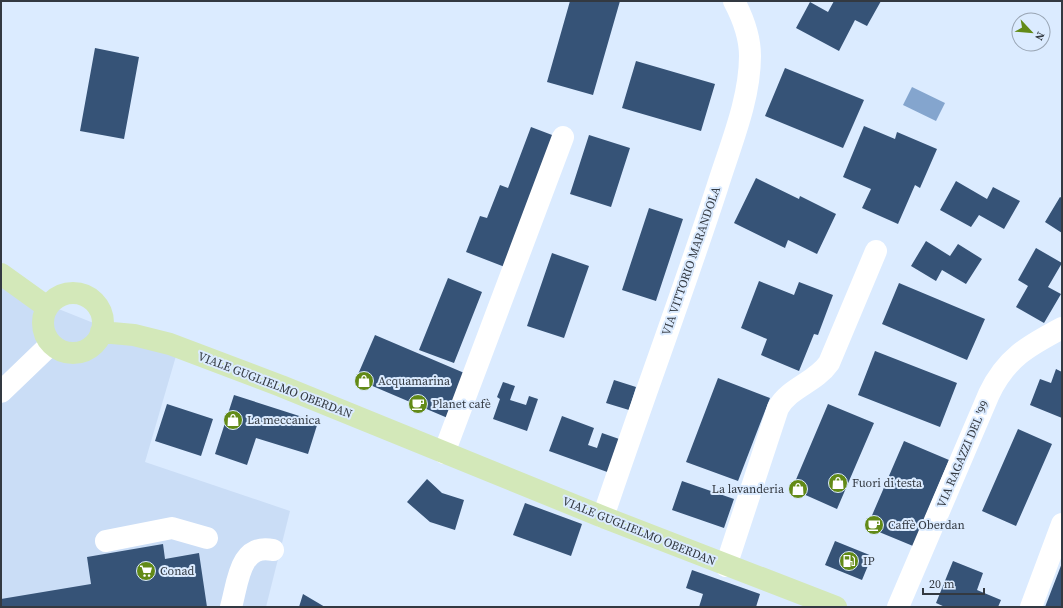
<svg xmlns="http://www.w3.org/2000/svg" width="1063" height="608" viewBox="0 0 1063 608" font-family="'Source Serif 4',serif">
  <rect width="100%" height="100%" fill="#dbebff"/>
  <!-- built -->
  <path fill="#caddf6" d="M1 286 176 356 145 462 290 511 266 607H1Z"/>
  <!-- water -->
  <path fill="#84a5ce" d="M912 87 945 103 936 121 903 105Z"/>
  <!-- building -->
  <path fill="#365377" d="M570 1H620L593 95 547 82Z
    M834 1H881L867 26 855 20 839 51 796 28 810 2 828 12Z
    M95 48 139 57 124 139 80 131Z
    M636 61 715 84 701 131 622 108Z
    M785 68 864 100 843 148 765 116Z
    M864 126 895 139 897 132 937 149 920 188 915 185 898 224 862 208 871 189 843 177Z
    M531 127 560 138 510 269 466 252 480 216 487 218 500 185 508 188Z
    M589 135 630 148 611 207 570 194Z
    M756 178 799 199 800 196 836 214 817 254 788 240 785 248 734 223Z
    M956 181 987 199 993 187 1020 201 1004 229 979 215 971 227 940 210Z
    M1060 197 1062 198V233L1045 222Z
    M649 208 683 219 656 301 622 290Z
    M926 241 950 256 958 244 982 259 966 284 942 270 936 281 911 266Z
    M1036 248 1062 263 1048 287 1061 294 1044 323 1016 307 1028 286 1018 280Z
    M552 253 589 266 564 338 527 326Z
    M448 278 482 292 454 363 419 350Z
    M759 281 794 295 799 282 833 295 818 335 814 334 799 371 761 355 767 339 741 328Z
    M899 283 985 319 967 360 882 324Z
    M375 335 469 375 450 419 356 379Z
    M875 351 957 383 940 427 858 395Z
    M1056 369 1062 372V418L1030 405 1040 379 1051 383Z
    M718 378 770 398 738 481 686 462Z
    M614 380 636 387 629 410 606 403Z
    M503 382 515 386 510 400 526 405 529 396 538 399 527 431 493 419 500 399 497 397Z
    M234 395 318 422 308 454 256 438 247 465 215 454Z
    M167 404 213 419 201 456 155 441Z
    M828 404 874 423 837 509 792 489Z
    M562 416 594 428 588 445 597 448 602 433 622 440 610 473 549 451Z
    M1018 429 1052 444 1016 526 982 511Z
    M904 441 949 460 913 546 867 527Z
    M427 479 442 493 464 500 455 530 430 522 407 502Z
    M682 481 734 499 724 528 672 510Z
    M525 503 582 524 571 556 513 535Z
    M835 541 872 556 862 580 825 565Z
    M163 544 165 559 199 553 207 607H1V599L91 584 87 557Z
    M953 561 983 573 977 590 1001 600 998 607H945L936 603Z
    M1062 563V607H1045Z
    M692 570 760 594 756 607H699L703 594 686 588Z
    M303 594 325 607H299Z"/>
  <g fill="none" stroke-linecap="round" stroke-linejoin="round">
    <!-- minor -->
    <path stroke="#fff" stroke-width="22" d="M1 392 51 344
      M444 453 563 137
      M603 517C640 407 681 298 717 188 730 146 750 100 750 56 750 36 743 18 734 1
      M106 541 172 528 207 538
      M726 566 778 408C790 387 815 383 829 363L876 251
      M231 607C238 583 239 543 273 550
      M898 607 989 394C1006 358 1028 346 1062 328
      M1031 607 1062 524"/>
    <!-- major -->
    <path stroke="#d3e8b9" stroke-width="22" d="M1 274 47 307
      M43 323a30 30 0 1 1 60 0a30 30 0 1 1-60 0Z
      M101 332 134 335 170 344 281 386 603 517 836 607"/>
  </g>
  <!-- icons -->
  <defs>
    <symbol id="shop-disc" viewBox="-11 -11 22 22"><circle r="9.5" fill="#628a17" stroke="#dbebff"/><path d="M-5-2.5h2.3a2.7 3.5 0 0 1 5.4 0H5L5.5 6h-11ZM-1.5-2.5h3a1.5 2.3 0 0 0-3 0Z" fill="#fff"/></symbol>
    <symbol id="cafe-disc" viewBox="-11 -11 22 22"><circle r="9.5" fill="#628a17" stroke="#dbebff"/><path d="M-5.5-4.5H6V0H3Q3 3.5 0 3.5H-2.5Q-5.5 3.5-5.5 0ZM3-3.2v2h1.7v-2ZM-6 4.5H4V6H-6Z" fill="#fff"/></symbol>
    <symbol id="fuel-disc" viewBox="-11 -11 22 22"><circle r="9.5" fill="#628a17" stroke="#dbebff"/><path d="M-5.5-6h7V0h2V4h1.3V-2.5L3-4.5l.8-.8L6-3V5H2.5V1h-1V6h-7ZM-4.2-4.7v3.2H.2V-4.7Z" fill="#fff"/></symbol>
    <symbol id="supermarket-disc" viewBox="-11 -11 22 22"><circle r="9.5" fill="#628a17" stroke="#dbebff"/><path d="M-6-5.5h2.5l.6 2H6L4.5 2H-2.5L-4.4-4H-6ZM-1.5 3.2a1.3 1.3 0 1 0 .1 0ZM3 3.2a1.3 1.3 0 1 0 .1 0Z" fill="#fff"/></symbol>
  </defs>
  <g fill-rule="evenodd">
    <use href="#shop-disc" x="353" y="370" width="22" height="22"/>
    <use href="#cafe-disc" x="407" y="393" width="22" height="22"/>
    <use href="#shop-disc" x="222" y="409" width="22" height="22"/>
    <use href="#shop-disc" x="827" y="472" width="22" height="22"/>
    <use href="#shop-disc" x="787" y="478" width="22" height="22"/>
    <use href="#cafe-disc" x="863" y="514" width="22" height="22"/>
    <use href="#fuel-disc" x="838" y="550" width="22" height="22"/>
    <use href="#supermarket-disc" x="135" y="560" width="22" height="22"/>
  </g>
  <g text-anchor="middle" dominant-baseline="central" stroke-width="4" stroke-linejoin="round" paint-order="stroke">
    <!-- street labels -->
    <g font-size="12" fill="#333941" stroke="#dbebff">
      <text transform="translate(691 261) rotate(-71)">VIA VITTORIO MARANDOLA</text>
      <text transform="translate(275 385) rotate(21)">VIALE GUGLIELMO OBERDAN</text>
      <text transform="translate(963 454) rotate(-67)">VIA RAGAZZI DEL '99</text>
      <text transform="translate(639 531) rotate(22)">VIALE GUGLIELMO OBERDAN</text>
    </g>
    <!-- poi labels -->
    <g font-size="12" fill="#333941" stroke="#dbebff" text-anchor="start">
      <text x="378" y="381">Acquamarina</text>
      <text x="432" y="404">Planet cafè</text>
      <text x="247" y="420">La meccanica</text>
      <text x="852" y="483">Fuori di testa</text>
      <text x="784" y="489" text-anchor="end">La lavanderia</text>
      <text x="888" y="525">Caffè Oberdan</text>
      <text x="863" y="561">IP</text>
      <text x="160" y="571">Conad</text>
    </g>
  </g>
  <!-- border -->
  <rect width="1063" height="608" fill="none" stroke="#333941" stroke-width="4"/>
  <!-- north arrow -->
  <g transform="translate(1031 32) rotate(116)"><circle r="19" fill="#dbebff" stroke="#98a4b3"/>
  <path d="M0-3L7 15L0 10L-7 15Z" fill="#628a17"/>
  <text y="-6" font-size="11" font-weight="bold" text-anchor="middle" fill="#333941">N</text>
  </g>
  <!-- scale -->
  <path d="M923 588v6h61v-6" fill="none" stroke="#333941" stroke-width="2"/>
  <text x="929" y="588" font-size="12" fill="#333941" stroke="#dbebff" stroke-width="3" paint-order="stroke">20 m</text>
</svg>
